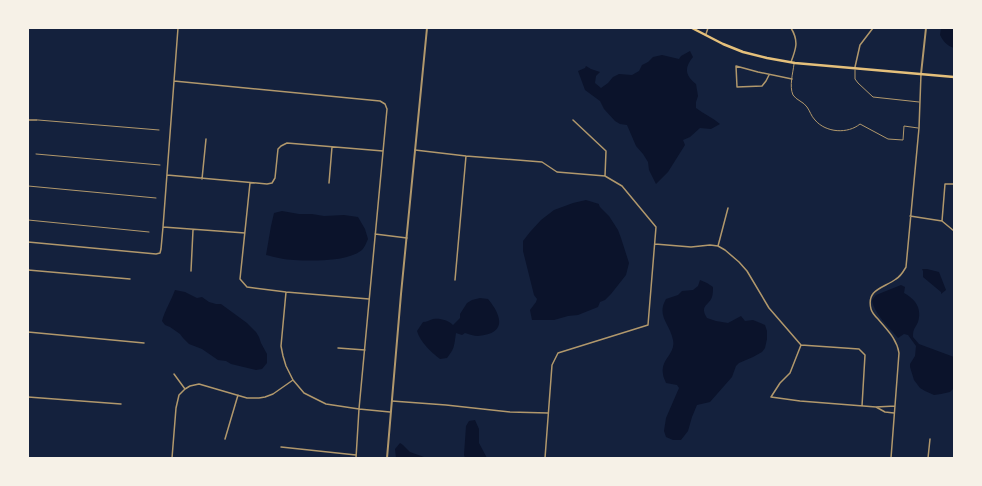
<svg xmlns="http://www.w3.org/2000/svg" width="982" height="486" viewBox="0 0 982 486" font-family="Barlow,sans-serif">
  <rect width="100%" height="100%" fill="#14213d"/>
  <!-- water -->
  <path fill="#0b132b" d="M941 28H954V48C947 46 943 41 940 35Z
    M690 51 693 57C684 68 685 75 696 84L698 96 696 102V108C704 114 713 118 720 124L711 129 700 128 690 137 683 140 685 145 668 172 656 184 649 170 648 162 643 154 636 146 627 125 620 124 615 121 604 109 600 101 585 90 578 71 585 68 586 66 591 69 600 72 596 76 595 83 601 88 608 83 613 77 619 74 632 75 639 71 642 65 648 62 653 57 662 55 679 59 681 56Z
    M586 200 599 204V205L600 207 609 216 618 230 621 238 629 263 626 275 611 294 605 300 600 302 598 307 578 315 568 316 554 320H532L530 310 536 302 537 299 534 295 523 251V241L530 232 541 220 554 210 573 203Z
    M282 211 299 214H312L324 216 344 215 358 217 365 229 368 239C366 243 365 247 362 250 347 262 312 261 294 260 285 260 275 257 266 255L271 226 274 213Z
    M922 269H927L939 272 946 290 941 294V292L923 277V271Z
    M700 280 707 283 713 287C713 290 713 294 712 297 709 306 699 305 707 318L716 321 728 323 741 316 745 321 753 320 765 325 767 331V339L765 348 762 352 753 357 739 363 736 366 732 377 710 402 697 405 692 417 688 431 681 440H673L666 437 664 431 666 418 679 388 677 385 666 383C665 380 663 377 663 374 660 359 676 354 673 340 670 324 656 316 666 299L678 295 682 291 693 290 698 286Z
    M901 285 905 287 904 293C916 300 922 308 918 322 915 329 913 328 913 337L919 344 954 357V388L950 392 941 394 934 395 925 391 920 388 914 380 910 367V364L915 356 916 346 908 335 904 334 898 338C889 327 874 314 872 300L876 295Z
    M175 290 185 292 197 298 202 297 209 302 216 304H221L247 323 256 332 259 337 261 343 267 354V363L262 369 256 370 231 364 226 361 218 360 202 349 189 344 183 338 180 334 170 327 165 325 162 321C165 310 171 301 175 290Z
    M480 298 488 299C503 317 506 334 478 336 474 336 469 334 465 333L462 335 456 333C454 346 455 348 447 358L440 359C431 352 420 342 417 331L423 322C427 322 429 320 433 319 440 318 448 320 453 325L460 318V314L467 303 472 300Z
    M475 420 479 429V443L487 458H465L464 455 466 426 469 421Z
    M400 443 403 445 410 452 424 457V458H396L395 449Z"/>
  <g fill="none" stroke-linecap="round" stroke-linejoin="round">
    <!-- service -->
    <path stroke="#b1986c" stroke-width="1" d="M794 64C793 73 789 86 793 95 796 100 804 102 807 107 810 111 811 116 815 120 826 133 848 134 860 124L888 139 903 140 904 126 918 128
      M855 70V79L858 83 873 97 919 102
      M38 120 159 130
      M36 154 160 165
      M28 186 156 198
      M28 220 149 232"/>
    <!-- minor -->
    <path stroke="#b1986c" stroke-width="1.5" d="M706 34 708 28
      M791 62C796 49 799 41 791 28
      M855 67 860 45 873 28
      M769 75 766 81 762 86 737 87 736 66 758 72 792 79
      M174 81 380 101 385 104 387 109 359 409 356 458
      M28 120H37
      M573 120 606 151 605 176
      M415 150 466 156 542 162 557 172 605 176 622 186 656 227 648 325 558 353 552 365 545 458
      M167 175 267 184 272 183 275 178 278 149 281 146 287 143 383 151
      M202 179 206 139
      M250 183 240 279 247 287 286 292 369 299
      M329 183 332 147
      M910 216 942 221 954 231
      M942 221 945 184H954
      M163 227 245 233
      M375 234 407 238
      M28 242 156 254 160 253 161 249 163 227 178 28
      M655 244 691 247 710 245 718 246 725 250 739 262 747 271 769 308 801 345
      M718 246 728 208
      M28 270 130 279
      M191 271 193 230
      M455 280 466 156
      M286 292 281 346 283 356 286 366 293 380 304 393 326 404 359 409 390 412
      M28 332 144 343
      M801 345 790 373 780 383 771 397 800 401 876 407 895 406
      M801 345 859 349 865 355 862 406
      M338 348 365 350
      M174 374 185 389
      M28 397 121 404
      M392 401 446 405 510 412 548 413
      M876 407 885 412 894 413
      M225 439 238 395
      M281 447 356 455
      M172 458 176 408 179 395 185 389 190 386 199 384 247 398H259L265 397 273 394 293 380
      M891 458 899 353C897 339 887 330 878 319 875 316 872 313 871 309 866 289 884 288 896 279 901 276 903 272 906 267L919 128 921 74
      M928 458 930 439"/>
    <!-- tertiary -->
    <path stroke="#b1986c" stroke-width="2" d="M921 74 926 28
      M387 458 401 294 427 28"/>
    <!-- secondary -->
    <path stroke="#e5c07b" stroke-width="2.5" d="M692 28 723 44 743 52 767 58 795 63 954 77"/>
  </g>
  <!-- border -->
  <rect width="982" height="486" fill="none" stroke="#f6f1e7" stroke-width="58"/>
</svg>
